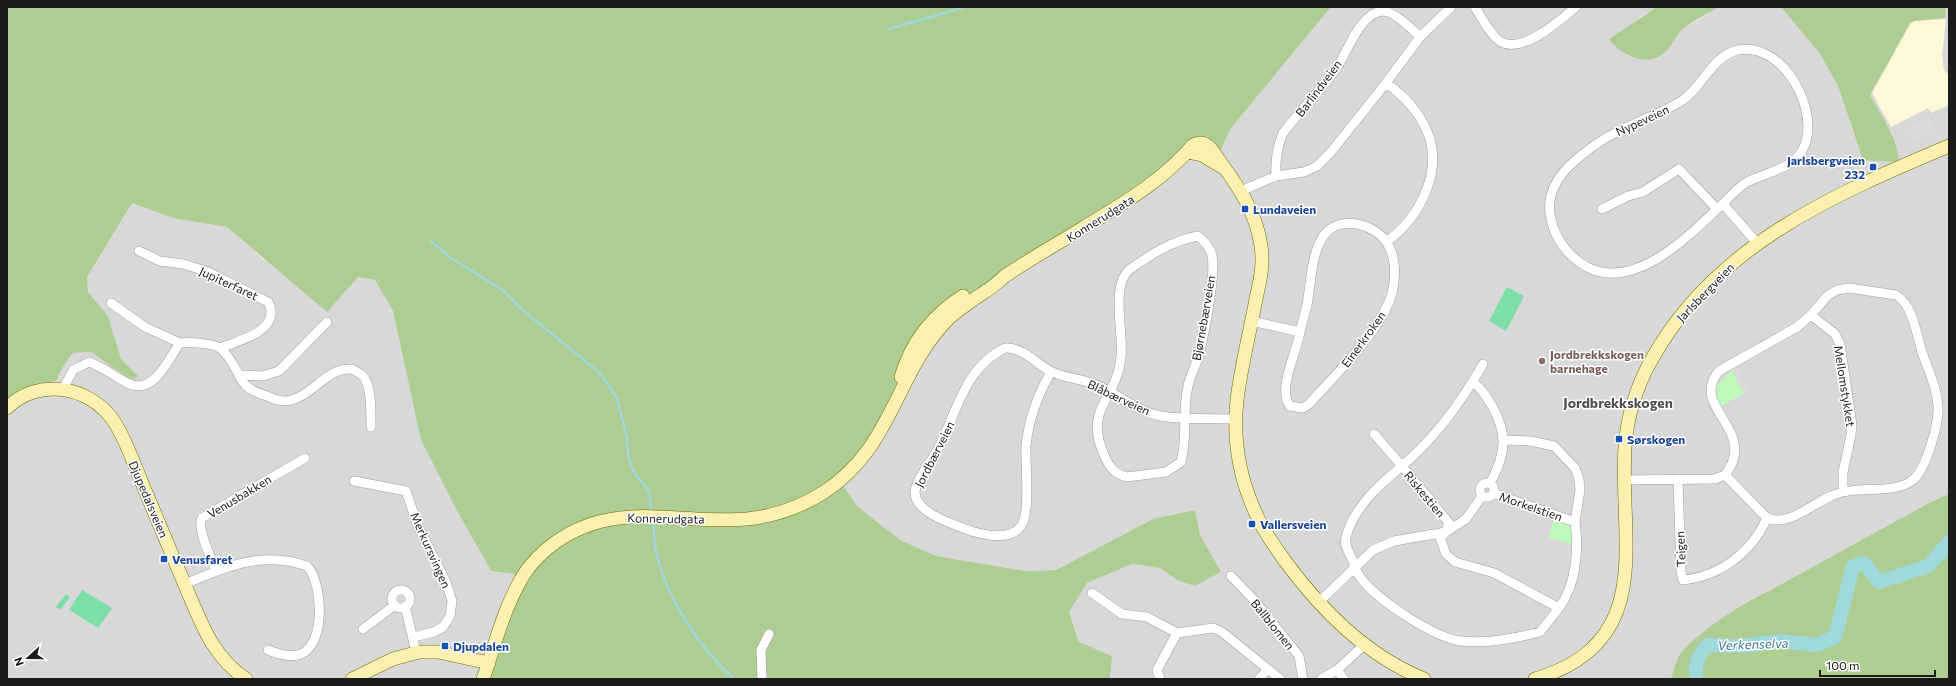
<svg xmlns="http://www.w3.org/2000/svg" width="1956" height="686" viewBox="0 0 1956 686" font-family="Commissioner,sans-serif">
  <rect width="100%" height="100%" fill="#ede6e0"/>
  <!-- residential -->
  <path fill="#d9d8d8" d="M1331 7H1433L1437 9 1440 7H1657L1634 21 1669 47 1682 30 1719 7H1781L1820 54 1838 86 1854 135 1896 145 1869 95 1910 23 1915 21 1946 18 1945 7H1949V494L1929 503 1769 591 1754 597 1710 627 1686 648 1678 658 1671 679H1110L1112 656 1079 642 1069 612 1087 583 1132 564 1160 568 1177 580 1206 547 1200 535 1195 510 1153 519 1056 570 1025 571 936 556 900 540 857 506 842 484 930 331 1155 181 1206 135 1220 150 1231 128Z
    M132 203 173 218 227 227 265 261 375 280 393 311 421 440 455 507 491 571 515 574 522 589 489 679H7V400L18 392 56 381 64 365 73 353 91 352 128 378 138 376 121 359 108 316 88 292 87 277Z"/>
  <!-- education -->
  <path fill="#fff8d7" d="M1946 19 1942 56 1944 70 1949 77V105L1931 113 1928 108 1891 127 1872 93 1911 23 1915 21Z"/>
  <!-- forest -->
  <path fill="#aecd93" d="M7 7H1331L1231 128 1220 151 1206 135 1155 181 962 302 891 412 842 484 857 506 900 540 936 556 1025 571 1056 570 1153 519 1195 510 1200 535 1221 572 1195 586 1177 580 1160 568 1132 564 1087 583 1069 612 1079 642 1112 656 1110 679H489L515 574 491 571 455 507 421 440 393 311 375 280 358 277 327 312 227 227 173 218 132 203 87 277 88 292 108 316 121 359 138 376 135 379 128 378 91 352 73 353 64 365 56 381 18 392 7 400Z
    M1657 7H1719C1707 14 1692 21 1682 30 1674 38 1670 50 1660 56 1643 66 1619 53 1609 39Z
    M1781 7H1945L1946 18 1915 21 1910 23 1870 95C1877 109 1903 147 1898 162L1863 160 1838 86 1820 54Z
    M1949 494V679H1671C1673 672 1675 665 1678 658 1688 638 1747 600 1769 591L1929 503Z"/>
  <!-- park -->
  <path fill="#c0faba" d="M1732 371 1744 393 1720 407 1717 395V385Z
    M1555 518 1568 523 1572 527 1574 545 1548 537Z"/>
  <!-- pitch -->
  <path fill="#7bdfa7" d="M1507 287 1524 296 1506 331 1489 321Z
    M82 590 112 608 98 628 69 610Z
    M66 594 70 597 60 610 56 607Z"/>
  <!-- parking -->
  <path fill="#dbdbdb" d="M1928 117 1936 133 1915 142 1904 135 1902 130Z
    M1737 369 1749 390 1745 392 1733 371Z"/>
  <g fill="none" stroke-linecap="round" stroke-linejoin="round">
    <!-- stream -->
    <path stroke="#9fd9dc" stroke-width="2.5" d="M889 29 965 7
      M431 241 451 258 504 291 520 308 600 373 617 398 627 439 628 455 633 471 649 491 652 513
      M653 521C654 531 654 542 656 552 667 599 698 646 734 679"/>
    <!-- river -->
    <path stroke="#9fd9dc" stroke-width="14" d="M1697 679C1693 667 1699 653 1708 645L1743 646 1779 641 1817 645 1835 637 1853 566 1864 563 1879 582 1928 566 1949 542"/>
    <defs>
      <path id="street" d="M1475 7C1482 18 1490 35 1501 42 1523 54 1560 20 1576 7
        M1276 176C1275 160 1277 147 1283 133 1300 111 1320 91 1336 69 1347 53 1360 12 1383 11 1394 11 1413 30 1420 37
        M1241 191 1276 176 1304 172 1317 166 1331 152 1386 83 1420 37 1451 7
        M1602 209 1628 196 1643 192 1679 169 1717 209 1723 204 1757 243
        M1717 209C1686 239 1633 291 1587 267 1569 257 1555 239 1551 219 1546 199 1554 182 1568 167 1584 152 1601 139 1621 130 1641 120 1664 112 1683 100 1703 86 1712 56 1738 50 1784 41 1823 114 1802 151 1791 169 1765 173 1747 182 1737 188 1730 196 1723 204
        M1198 236C1204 241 1210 247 1212 255 1216 276 1204 336 1198 358 1195 367 1190 376 1188 386 1182 411 1188 437 1181 462L1166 472 1127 477C1115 474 1110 468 1105 457 1082 407 1117 401 1121 357 1124 333 1110 285 1130 269 1152 254 1171 241 1198 236Z
        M1386 242C1420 218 1445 169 1426 129 1418 111 1403 95 1386 83
        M139 251 160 261 183 264 206 271 268 302C269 304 271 308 271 311 273 333 235 342 220 348
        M111 303 145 327 180 343
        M1811 315 1835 334 1840 344 1852 425 1851 435 1843 472V491
        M1252 321 1300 332C1297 352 1277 389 1290 406L1303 408 1309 404C1335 375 1382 330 1392 293 1396 278 1396 256 1387 243 1375 224 1340 214 1324 235 1311 254 1311 283 1307 305 1305 314 1302 323 1300 332
        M1483 364C1462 401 1435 438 1402 466L1449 523 1446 532 1440 538 1446 554 1455 562 1494 573 1559 608C1576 585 1579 550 1575 522
        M1051 372C1038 394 1029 419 1026 445 1025 464 1031 512 1021 526 1009 544 974 533 958 526 945 521 916 511 915 493 914 482 934 458 939 447 956 414 964 372 998 352 1001 350 1003 348 1007 348 1023 348 1037 364 1050 371 1063 378 1080 378 1094 384 1117 393 1137 412 1161 416 1185 420 1212 418 1236 419
        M239 375C244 387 252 391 264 395 270 397 278 401 284 401 311 400 325 367 352 369 355 371 360 373 363 376 372 386 371 414 371 427
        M1473 382C1482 389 1486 396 1492 406 1508 434 1506 455 1490 483
        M63 389 73 370 89 362C101 366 111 374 122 380 152 400 165 364 180 343 189 342 214 343 221 349 229 355 234 366 239 375L263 376 279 371 327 322
        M1374 434 1402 466C1379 485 1354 507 1346 537 1344 545 1348 550 1351 557 1354 562 1355 568 1358 574 1373 598 1428 633 1455 640 1479 645 1516 638 1540 632L1559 608
        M1678 479 1681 572 1683 580C1721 576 1752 552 1767 518
        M1624 480 1715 479 1725 475 1767 518C1788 527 1812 504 1831 496 1857 484 1892 496 1913 480 1926 469 1939 424 1938 407 1937 387 1928 370 1922 352 1918 338 1915 321 1908 308 1905 303 1901 298 1896 295L1849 288 1837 290 1827 296 1811 315 1797 327 1719 371C1688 408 1760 429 1725 475
        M354 481 406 491 418 526 446 582 452 601 450 616 443 627 434 632 413 637
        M1480 490a7 7 0 1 1 14 0a7 7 0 1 1-14 0Z
        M1493 493 1575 522 1580 490 1579 479 1575 468 1554 446 1530 441 1504 440
        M216 571C212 560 196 527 202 518L305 458
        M1231 576 1254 600 1299 656 1303 679
        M185 584C224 567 264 550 307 566 323 583 326 644 301 654 291 658 278 654 268 650
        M392 599a9 9 0 1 1 18 0a9 9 0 1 1-18 0Z
        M1092 593 1122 614 1147 617 1177 633 1213 628 1222 632 1280 679
        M1318 603 1373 550 1394 541 1446 532 1466 519 1482 496
        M405 606 416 652
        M363 629 395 605
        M1337 670 1344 679
        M762 679 761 650 769 634
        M1160 679 1157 670 1177 633
        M1259 679 1267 670
        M1321 679 1337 670 1364 645"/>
      <path id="secondary" d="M1187 152 1202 155 1222 167
        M901 377C911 343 933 315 963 296
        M7 408C38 377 89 386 113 420 126 439 133 462 142 483 157 519 172 554 187 590 202 625 213 657 246 679
        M352 679 393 659 419 652H438L489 663
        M483 679C495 645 504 607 523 576 531 563 543 551 556 542 616 499 680 525 747 519 774 516 801 507 824 492 893 448 895 373 948 319 960 308 973 300 986 291 993 287 999 281 1005 276 1030 259 1057 244 1083 228 1122 204 1164 180 1193 145 1201 141 1207 144 1212 150 1233 180 1256 208 1261 246 1264 264 1260 281 1256 299 1250 332 1241 366 1237 400 1233 437 1239 474 1253 507 1261 527 1273 544 1285 561 1322 611 1366 655 1424 679
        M1535 679C1657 642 1619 543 1625 447 1627 417 1637 385 1652 359 1715 245 1835 194 1949 146"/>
    </defs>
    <!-- street casing -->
    <use href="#street" stroke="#9f9f9f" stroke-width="10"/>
    <!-- secondary casing -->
    <use href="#secondary" stroke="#716a03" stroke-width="14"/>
    <!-- street -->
    <use href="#street" stroke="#fff" stroke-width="9"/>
    <!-- secondary -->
    <use href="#secondary" stroke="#faf1b0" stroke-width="13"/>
  </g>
  <!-- markers -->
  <g fill="#1a4fb4" stroke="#fff" stroke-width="1.5">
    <rect x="1869" y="163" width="8" height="8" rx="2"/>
    <rect x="1241" y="205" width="8" height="8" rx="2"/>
    <rect x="1615" y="435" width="8" height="8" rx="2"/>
    <rect x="1248" y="520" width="8" height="8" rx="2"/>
    <rect x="160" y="555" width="8" height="8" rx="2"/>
    <rect x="441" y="642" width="8" height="8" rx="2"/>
  </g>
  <circle fill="#8d6e63" stroke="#fff" stroke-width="1.5" cx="1542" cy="361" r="4"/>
  <g text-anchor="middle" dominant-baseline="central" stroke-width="3" stroke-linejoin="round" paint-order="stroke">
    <!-- street labels -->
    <g font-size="12" fill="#1b1b1b" stroke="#fff">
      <text transform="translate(1318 88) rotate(-53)">Barlindveien</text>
      <text transform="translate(1642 120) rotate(-25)">Nypeveien</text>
      <text transform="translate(1100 218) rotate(-32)">Konnerudgata</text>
      <text transform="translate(229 283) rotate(25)">Jupiterfaret</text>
      <text transform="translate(1705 292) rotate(-46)">Jarlsbergveien</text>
      <text transform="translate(1203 318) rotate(-80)">Bjørnebærveien</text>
      <text transform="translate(1363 339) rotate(-54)">Einerkroken</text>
      <text transform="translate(1845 386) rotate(81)">Mellomstykket</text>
      <text transform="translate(1119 397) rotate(25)">Blåbærveien</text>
      <text transform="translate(934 454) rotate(-63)">Jordbærveien</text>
      <text transform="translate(1425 494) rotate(50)">Riskestien</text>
      <text transform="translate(239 496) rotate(-31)">Venusbakken</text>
      <text transform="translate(149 499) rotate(67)">Djupedalsveien</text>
      <text transform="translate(1531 506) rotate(19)">Morkelstien</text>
      <text transform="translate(666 518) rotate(1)">Konnerudgata</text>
      <text transform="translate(1680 549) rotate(-92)">Teigen</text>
      <text transform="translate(431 550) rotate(66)">Merkursvingen</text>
      <text transform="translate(1273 624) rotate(51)">Ballblomen</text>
    </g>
    <!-- transit labels -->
    <g font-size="12" font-weight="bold" fill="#164399" stroke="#fff" text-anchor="start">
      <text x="1865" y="160" text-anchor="end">Jarlsbergveien<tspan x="1865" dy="14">232</tspan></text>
      <text x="1253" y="209">Lundaveien</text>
      <text x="1627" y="439">Sørskogen</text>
      <text x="1260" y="524">Vallersveien</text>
      <text x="172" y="559">Venusfaret</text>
      <text x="453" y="646">Djupdalen</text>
    </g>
    <!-- education labels -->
    <g font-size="12" font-weight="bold" fill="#785e54" stroke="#fff" text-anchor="start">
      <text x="1550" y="354">Jordbrekkskogen<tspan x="1550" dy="14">barnehage</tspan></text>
    </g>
    <!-- water labels -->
    <g font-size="13" font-style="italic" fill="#3f7894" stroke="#fff">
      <text transform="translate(1753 644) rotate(-2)">Verkenselva</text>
    </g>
    <!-- quarter labels -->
    <g font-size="14" font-weight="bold" fill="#4e4e4e" stroke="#fff">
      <text x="1618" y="402">Jordbrekkskogen</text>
    </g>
  </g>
  <!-- border -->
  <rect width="1956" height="686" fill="none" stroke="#1b1b1b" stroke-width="16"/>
  <!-- north arrow -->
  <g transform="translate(28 658) rotate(249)" stroke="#ffffff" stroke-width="3" paint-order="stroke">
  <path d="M0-3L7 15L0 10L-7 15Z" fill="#1b1b1b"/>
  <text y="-6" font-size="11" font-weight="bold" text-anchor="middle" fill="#1b1b1b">N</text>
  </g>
  <!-- scale -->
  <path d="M1820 670v6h115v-6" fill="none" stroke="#1b1b1b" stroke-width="2"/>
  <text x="1826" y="670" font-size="12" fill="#1b1b1b" stroke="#ffffff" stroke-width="3" paint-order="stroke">100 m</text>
</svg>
